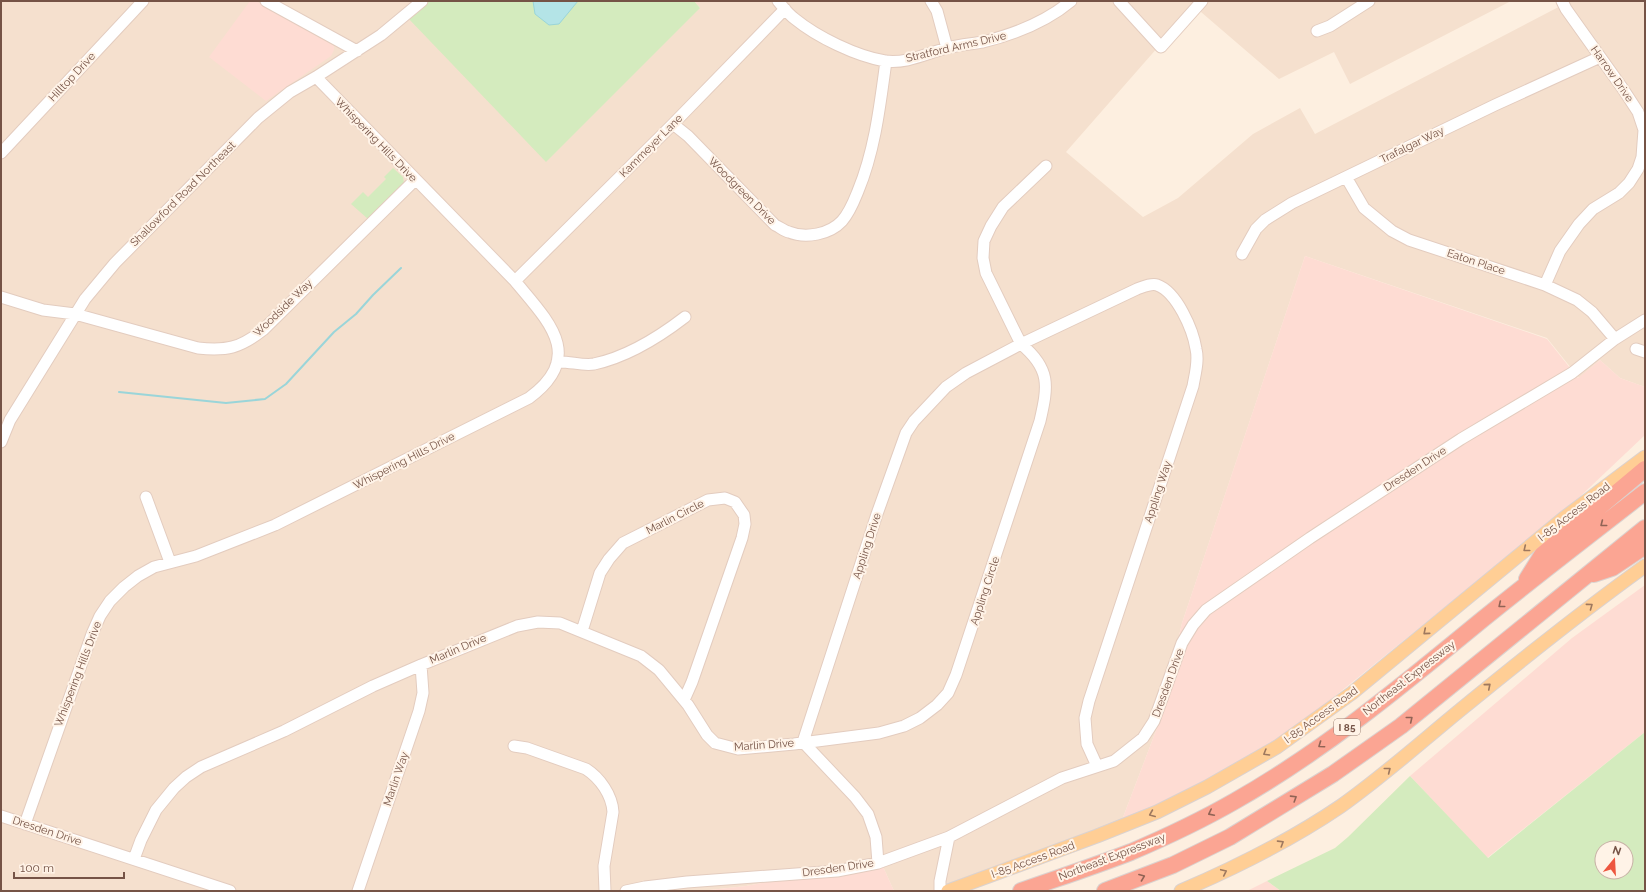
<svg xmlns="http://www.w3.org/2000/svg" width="1646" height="892" viewBox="0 0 1646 892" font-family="Raleway,sans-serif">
  <rect width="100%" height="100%" fill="#fdefe0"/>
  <!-- residential -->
  <path fill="#f5e0ce" d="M1 1H421L700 8 694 1H1511L1350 84 1334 52 1279 79 1194 6 1066 152 1143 217 1178 198 1253 134 1300 108 1315 134 1570 1H1643L1645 5V387L1620 378 1600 360 1579 378 1547 338 1305 256 1182 623 1157 728 1122 820 945 891H894L880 860 746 886 700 891H1Z"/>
  <!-- commercial -->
  <path fill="#fedcd3" d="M250 1H256L334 46V50L331 56 266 101 209 57Z
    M1305 256 1547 339 1578 378 1600 360 1620 378 1645 387V435L1570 506 1266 752 1243 769 1122 820 1157 728 1182 623Z
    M1645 585V732L1487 858 1410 776 1572 638Z
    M880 860 894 891H700L746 886Z
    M1267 881 1281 891H1247Z"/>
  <!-- green -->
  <path fill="#d4ebbe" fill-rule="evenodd" d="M421 1H694L700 8 546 162 407 17Z
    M393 168 403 177 404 183 368 219 351 204 363 192 368 197 386 179 384 177Z
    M1645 732V891H1281L1267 881 1335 848 1348 837 1410 776 1488 858ZM1602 848H1626V872H1602Z"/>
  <!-- water -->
  <path fill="#b4e4e7" stroke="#9ad5d9" d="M533 1H578L559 24 549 25 535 14Z"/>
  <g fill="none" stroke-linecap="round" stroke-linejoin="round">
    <!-- stream -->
    <path stroke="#9ad5d9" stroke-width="2" d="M119 392 226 403 265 399 286 384 334 332 356 314 373 295 401 268"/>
    <defs>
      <path id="minor" d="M266 1 357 51
        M778 1C783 7 788 14 795 19 817 37 856 56 885 61 907 64 927 53 947 48 959 45 971 44 983 42 1015 34 1046 22 1071 1
        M931 1 937 11 947 48
        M1119 1 1161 47 1202 1
        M1317 31 1330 26 1369 1
        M673 124 688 136 775 225C780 227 784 231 789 232 806 239 830 234 842 221 850 212 854 201 858 191 875 150 880 105 886 61
        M1 153 143 1
        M1346 177 1364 208 1392 231 1409 240 1545 285 1577 300 1592 312 1615 339
        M1242 254 1256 229 1265 220 1292 203 1495 105 1600 57
        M515 281 673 124 785 9
        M1545 285 1560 251 1579 224 1593 209 1619 193 1629 183 1638 169 1642 157 1644 130 1638 112 1623 89 1566 9 1562 1
        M1 297 43 310 75 314 198 348C227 351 240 348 263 330L415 180
        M1636 349 1645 352
        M557 362C569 361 582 366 594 364 627 357 659 337 685 317
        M1 442 10 420 85 299 115 263 258 118 290 92 316 77 381 35 422 1
        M146 497 170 562
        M582 631 600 573 609 559 623 543 708 500 725 498 735 502 744 515 745 524 742 538 692 682 684 700
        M514 746 527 748 586 769C600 778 612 795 613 812L604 866 605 891
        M1 816 230 891
        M25 824 92 634 100 616 110 601 124 587 138 576 154 567 196 556 275 525 529 398C586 356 548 321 515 281L316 77
        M134 859 141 840 156 810 174 788 186 777 201 767 284 731 373 686 421 665 517 626 538 622 560 623 641 656 659 670 688 705 707 735 715 743 738 749 794 744 879 733 904 726 920 718 937 705 948 693 956 675 1040 421C1048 386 1051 369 1021 344L986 273 983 258 984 241 991 226 1003 207 1046 166
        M878 863 876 837 868 814 855 797 803 742 877 514 906 433 914 421 946 387 966 373 1021 344 1137 289C1143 287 1151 283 1157 285 1177 292 1193 330 1196 349 1199 361 1195 374 1193 386L1089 701 1085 718 1087 744 1097 766
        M358 891 419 711 423 693 421 665
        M626 891 645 887 687 882 837 871 878 863 949 837 1062 778 1114 761 1143 738 1154 721 1182 643 1193 625 1206 610 1310 538 1461 439 1572 373 1615 339 1645 320
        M940 891V881L949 837"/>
      <path id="major" d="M948 891 1097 836 1157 812 1207 787 1277 747 1352 693 1564 518 1645 457
        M1181 891C1237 867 1291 840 1341 806 1382 777 1420 743 1459 711 1520 661 1581 612 1645 566"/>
      <path id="highway" d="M1594 574 1612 568 1645 546
        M1527 579 1542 555 1645 469
        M1021 891C1058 878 1095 866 1131 852 1166 837 1202 820 1235 801 1325 750 1404 684 1483 619 1536 576 1591 534 1645 492
        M1105 891 1173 865 1230 837 1333 774 1401 726 1645 528"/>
    </defs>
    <!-- minor casing -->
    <use href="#minor" stroke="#e3ccbf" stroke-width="13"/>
    <!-- major casing -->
    <use href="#major" stroke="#dbd2cf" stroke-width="15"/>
    <!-- highway casing -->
    <use href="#highway" stroke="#dbd2cf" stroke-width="18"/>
    <!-- minor -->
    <use href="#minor" stroke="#fff" stroke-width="11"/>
    <!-- major -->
    <use href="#major" stroke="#ffce95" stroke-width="13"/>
    <!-- highway -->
    <use href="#highway" stroke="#fba593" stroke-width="16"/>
  </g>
  <!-- one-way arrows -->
  <defs><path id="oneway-chevron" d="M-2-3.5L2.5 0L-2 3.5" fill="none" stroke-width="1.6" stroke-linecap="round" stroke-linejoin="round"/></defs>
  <g stroke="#906355">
    <use href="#oneway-chevron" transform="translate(1603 524) rotate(142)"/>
    <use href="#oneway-chevron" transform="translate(1501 605) rotate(141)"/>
    <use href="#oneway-chevron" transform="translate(1410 719) rotate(-39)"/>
    <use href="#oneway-chevron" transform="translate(1321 745) rotate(145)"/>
    <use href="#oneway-chevron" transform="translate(1294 798) rotate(-32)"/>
    <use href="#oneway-chevron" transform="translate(1211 813) rotate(153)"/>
    <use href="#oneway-chevron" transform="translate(1142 877) rotate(-21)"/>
  </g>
  <g stroke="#9e785e">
    <use href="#oneway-chevron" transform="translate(1526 549) rotate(141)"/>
    <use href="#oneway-chevron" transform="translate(1590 606) rotate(-36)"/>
    <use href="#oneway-chevron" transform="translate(1426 632) rotate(140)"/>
    <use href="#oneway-chevron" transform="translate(1488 686) rotate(-40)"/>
    <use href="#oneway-chevron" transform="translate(1266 753) rotate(149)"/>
    <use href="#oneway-chevron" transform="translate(1388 770) rotate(-38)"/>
    <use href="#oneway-chevron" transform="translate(1152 814) rotate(157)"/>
    <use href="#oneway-chevron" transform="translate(1281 843) rotate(-32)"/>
    <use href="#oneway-chevron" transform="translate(1224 872) rotate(-25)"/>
  </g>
  <g text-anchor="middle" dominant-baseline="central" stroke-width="4" stroke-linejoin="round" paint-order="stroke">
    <!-- shield labels -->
    <rect fill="#fff3e7" stroke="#9e8376" stroke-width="1" x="1334" y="719" width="26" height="16" rx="3"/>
    <g font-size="10" font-weight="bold" fill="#755346">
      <text x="1347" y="727">I 85</text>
    </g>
    <!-- street labels -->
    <g font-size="11" fill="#755346" stroke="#fff3e7">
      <text transform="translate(956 47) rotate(-13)">Stratford Arms Drive</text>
      <text transform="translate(1612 74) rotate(55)">Harrow Drive</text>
      <text transform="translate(72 77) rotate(-47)">Hilltop Drive</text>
      <text transform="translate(376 140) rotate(46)">Whispering Hills Drive</text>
      <text transform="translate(1412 145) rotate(-26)">Trafalgar Way</text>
      <text transform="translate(651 146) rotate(-45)">Kammeyer Lane</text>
      <text transform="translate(742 191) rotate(45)">Woodgreen Drive</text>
      <text transform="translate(183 194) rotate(-45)">Shallowford Road Northeast</text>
      <text transform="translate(1476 262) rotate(18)">Eaton Place</text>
      <text transform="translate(283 308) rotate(-44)">Woodside Way</text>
      <text transform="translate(404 461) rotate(-27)">Whispering Hills Drive</text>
      <text transform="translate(1415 469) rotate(-33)">Dresden Drive</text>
      <text transform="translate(1158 492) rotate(-72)">Appling Way</text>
      <text transform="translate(1574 512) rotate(-38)">I-85 Access Road</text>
      <text transform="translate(675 517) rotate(-27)">Marlin Circle</text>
      <text transform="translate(867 546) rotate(-72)">Appling Drive</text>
      <text transform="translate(985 591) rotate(-72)">Appling Circle</text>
      <text transform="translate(458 649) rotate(-23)">Marlin Drive</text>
      <text transform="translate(78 674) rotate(-69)">Whispering Hills Drive</text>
      <text transform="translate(1409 678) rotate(-38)">Northeast Expressway</text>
      <text transform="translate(1168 683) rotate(-70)">Dresden Drive</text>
      <text transform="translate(1321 715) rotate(-36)">I-85 Access Road</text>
      <text transform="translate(764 745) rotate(-4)">Marlin Drive</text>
      <text transform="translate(396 779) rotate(-71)">Marlin Way</text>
      <text transform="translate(47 831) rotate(18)">Dresden Drive</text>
      <text transform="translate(1112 857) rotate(-21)">Northeast Expressway</text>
      <text transform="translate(1033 860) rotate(-20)">I-85 Access Road</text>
      <text transform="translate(838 868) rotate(-8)">Dresden Drive</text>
    </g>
  </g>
  <!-- border -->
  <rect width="1646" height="892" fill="none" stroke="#755346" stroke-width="4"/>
  <!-- north arrow -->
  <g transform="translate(1614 860) rotate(18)"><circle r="19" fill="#fff3e7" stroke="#c8b3a7"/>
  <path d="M0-3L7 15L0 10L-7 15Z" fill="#ed563f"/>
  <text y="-6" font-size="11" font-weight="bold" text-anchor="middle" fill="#755346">N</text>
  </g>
  <!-- scale -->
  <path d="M14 872v6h110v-6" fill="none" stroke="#755346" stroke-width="2"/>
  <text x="20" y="872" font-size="12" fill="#755346" stroke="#fff3e7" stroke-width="3" paint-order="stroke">100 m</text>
</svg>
